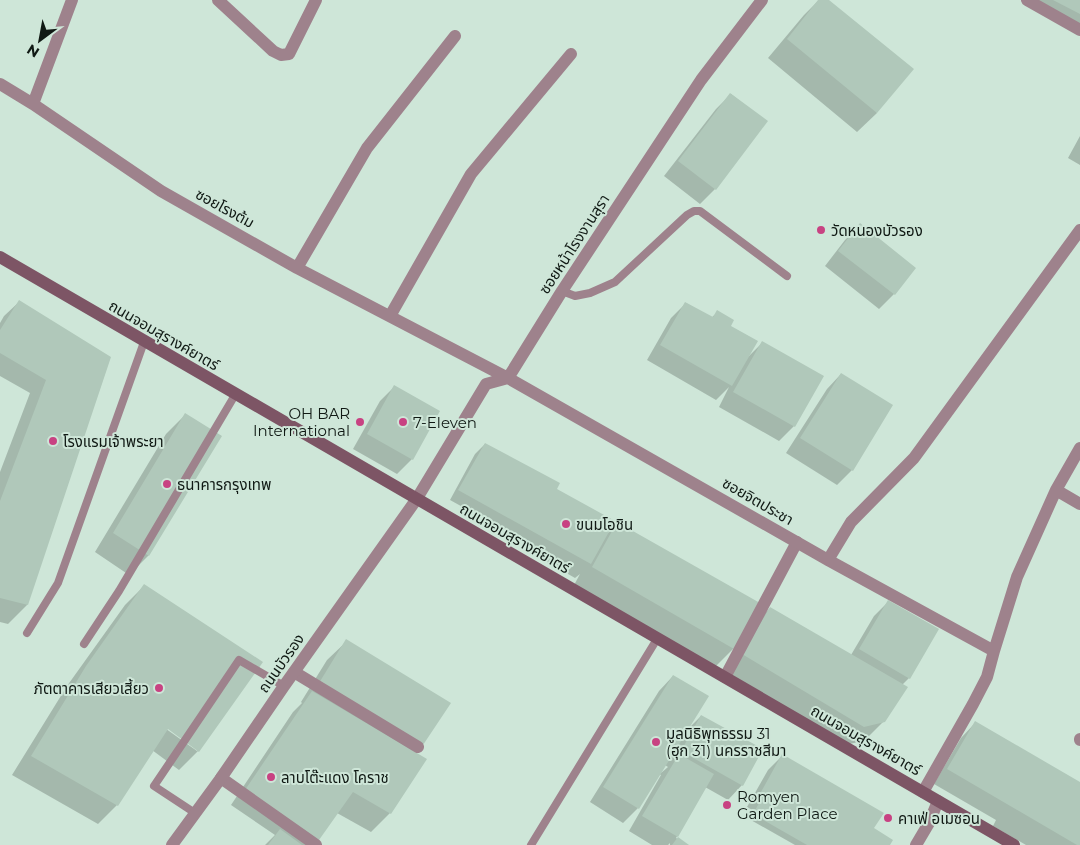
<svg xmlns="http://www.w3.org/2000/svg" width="1080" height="845" viewBox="0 0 1080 845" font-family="Montserrat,'Noto Sans Thai',sans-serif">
  <rect width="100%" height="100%" fill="#cee6d8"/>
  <!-- shadow -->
  <path fill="#0003" fill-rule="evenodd" d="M819 0H828L877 113 857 132 768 58 804 15Z
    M1026 0H1080V29Z
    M731 94 766 122 715 189 700 204 664 176 716 109Z
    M1080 136V165L1068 158Z
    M860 225 915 268 894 294 879 309 825 266 845 240Z
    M19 302 110 358 27 605 8 624 0 622V472L30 393 0 376V323L4 316Z
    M686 303 711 318 718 312 730 326 749 356 762 343 822 377 794 426 779 441 719 407 729 387 716 400 647 360 671 318Z
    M841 374 852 470 837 485 786 453 827 389Z
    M395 386 412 459 397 474 353 449 380 401Z
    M185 415 221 436 148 556 129 575 95 552 166 434Z
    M485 444 556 490 608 533 617 523 758 604 733 649 714 668 573 587 580 574 575 578 521 547 524 541 450 500 475 454Z
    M144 586 198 751 179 770 152 750 117 805 98 824 12 775 67 686 125 605ZM164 724 197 748V751L162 726Z
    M888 602 909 678 902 685 884 721 864 741 844 745 724 674 751 627 770 608 851 655 874 616Z
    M347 641 414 753 390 813 371 832 337 813 312 845H265L275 835 231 805 293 712 302 703 301 702 327 660Z
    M673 676 688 729 701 716 742 785 728 800 705 787 676 838 687 845H670V843L668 845H652L629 831 661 775 659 774 638 808 623 823 590 802 659 691ZM665 765 668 767 661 773Z
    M975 723 1080 784V845H1026L993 826 996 820 934 784 961 738Z
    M782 756 873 829 889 845H795L749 819 754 811 747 807 768 770Z"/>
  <!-- building -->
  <path fill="#b0c8ba" d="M818 0H829L914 69 877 113 787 39Z
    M1053 0H1080V14Z
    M730 93 768 121 716 190 678 161Z
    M860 223 916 268 895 295 838 251Z
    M19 300 111 357 28 605 0 598V501L46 380 0 353V330Z
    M685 302 713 317 717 310 734 320 731 326 758 341 732 386 660 345Z
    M762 341 824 376 795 427 733 392Z
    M841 373 893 405 853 471 800 438Z
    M394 385 440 411 413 460 367 434Z
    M185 413 222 436 149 556 113 533Z
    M485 443 560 483 557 489 615 521 591 564 458 490Z
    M617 522 760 603 734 649 592 567Z
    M144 584 263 662 199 752 168 729 118 806 31 756 86 666Z
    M888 600 939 629 910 679 859 649Z
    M770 607 908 687 885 722 864 727 742 654Z
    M346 639 451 703 423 745 319 683Z
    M673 675 709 696 639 809 603 787Z
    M312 691 427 759 391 814 353 792 319 840 245 790Z
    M701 715 763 749 743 786 681 751Z
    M975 721 1080 782V845H1077L947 769Z
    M679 754 714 774 678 837 642 816Z
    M782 754 884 813 874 828 893 840 890 845H807L753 814 764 794 761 792Z
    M280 829 302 845H268Z
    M678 837 689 845H672Z"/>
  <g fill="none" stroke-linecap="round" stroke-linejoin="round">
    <!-- service -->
    <path stroke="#9e828c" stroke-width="8" d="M562 291 575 296 590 293 615 282 687 215 694 211H700L787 276
      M27 633 58 583 144 342
      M84 644 119 591 235 395
      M195 813 154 786 239 660 284 686
      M531 845 657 639"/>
    <!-- pedestrian -->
    <path stroke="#9e828c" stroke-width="12" d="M725 677 797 542"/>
    <!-- minor -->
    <path stroke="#9e828c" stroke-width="12" d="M72 0 33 104 161 191 297 268 508 378 828 560 994 651
      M218 0 273 51 281 55 289 54 316 0
      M1027 0 1080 30
      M0 84 33 104
      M297 268 367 148 455 36
      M390 316 471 174 571 54
      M1056 490 1080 504
      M416 500 486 384 508 378 562 291 701 80 762 0
      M828 560 851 522 914 458 1080 230
      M294 672 418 747
      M1080 739V740
      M221 778 316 845
      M923 792 973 704 987 677 994 651 1017 577 1056 490 1080 448
      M916 845 929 823 938 801"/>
    <!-- tertiary -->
    <path stroke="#9e828c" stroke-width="12" d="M172 845 221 778 284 686 416 500"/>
    <!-- secondary -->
    <path stroke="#7d5565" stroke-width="12" d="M0 257 1014 845"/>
  </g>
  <!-- markers -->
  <g fill="#c84282" stroke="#cee6d8" stroke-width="2">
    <circle cx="821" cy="230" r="5"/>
    <circle cx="360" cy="422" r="5"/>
    <circle cx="403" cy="422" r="5"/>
    <circle cx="53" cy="441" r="5"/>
    <circle cx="167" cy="484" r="5"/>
    <circle cx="566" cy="524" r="5"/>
    <circle cx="159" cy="688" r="5"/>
    <circle cx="656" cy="742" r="5"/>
    <circle cx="271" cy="777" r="5"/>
    <circle cx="727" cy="805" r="5"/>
    <circle cx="888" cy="818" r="5"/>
  </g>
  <g text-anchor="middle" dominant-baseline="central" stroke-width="4" stroke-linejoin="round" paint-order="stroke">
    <!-- street labels -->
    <g font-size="15" fill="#101914" stroke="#cee6d8">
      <text transform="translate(225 208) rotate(29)">ซอยโรงต้ม</text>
      <text transform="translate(574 244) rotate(-57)">ซอยหน้าโรงงานสุรา</text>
      <text transform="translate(164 335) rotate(30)">ถนนจอมสุรางค์ยาตร์</text>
      <text transform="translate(758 501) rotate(30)">ซอยจิตประชา</text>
      <text transform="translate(515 538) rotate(30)">ถนนจอมสุรางค์ยาตร์</text>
      <text transform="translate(281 663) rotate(-55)">ถนนบัวรอง</text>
      <text transform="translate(866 740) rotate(30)">ถนนจอมสุรางค์ยาตร์</text>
    </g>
    <!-- poi labels -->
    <g font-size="15" fill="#101914" stroke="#cee6d8" text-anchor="start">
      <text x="831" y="230">วัดหนองบัวรอง</text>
      <text x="350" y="413" text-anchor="end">OH BAR<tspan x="350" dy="17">International</tspan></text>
      <text x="413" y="422">7-Eleven</text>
      <text x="63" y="441">โรงแรมเจ้าพระยา</text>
      <text x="177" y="484">ธนาคารกรุงเทพ</text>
      <text x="576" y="524">ขนมโอชิน</text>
      <text x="149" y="688" text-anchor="end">ภัตตาคารเสียวเสี้ยว</text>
      <text x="666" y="733">มูลนิธิพุทธรรม 31<tspan x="666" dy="17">(ฮุก 31) นครราชสีมา</tspan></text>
      <text x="281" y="777">ลาบโต๊ะแดง โคราช</text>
      <text x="737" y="796">Romyen<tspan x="737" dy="17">Garden Place</tspan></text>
      <text x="898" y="818">คาเฟ่ อเมซอน</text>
    </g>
  </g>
  <!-- north arrow -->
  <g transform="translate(40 40) rotate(212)" stroke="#cee6d8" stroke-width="4" paint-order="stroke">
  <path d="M0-4L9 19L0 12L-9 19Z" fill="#101914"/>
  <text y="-8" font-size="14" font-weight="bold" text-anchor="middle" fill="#101914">N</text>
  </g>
</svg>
